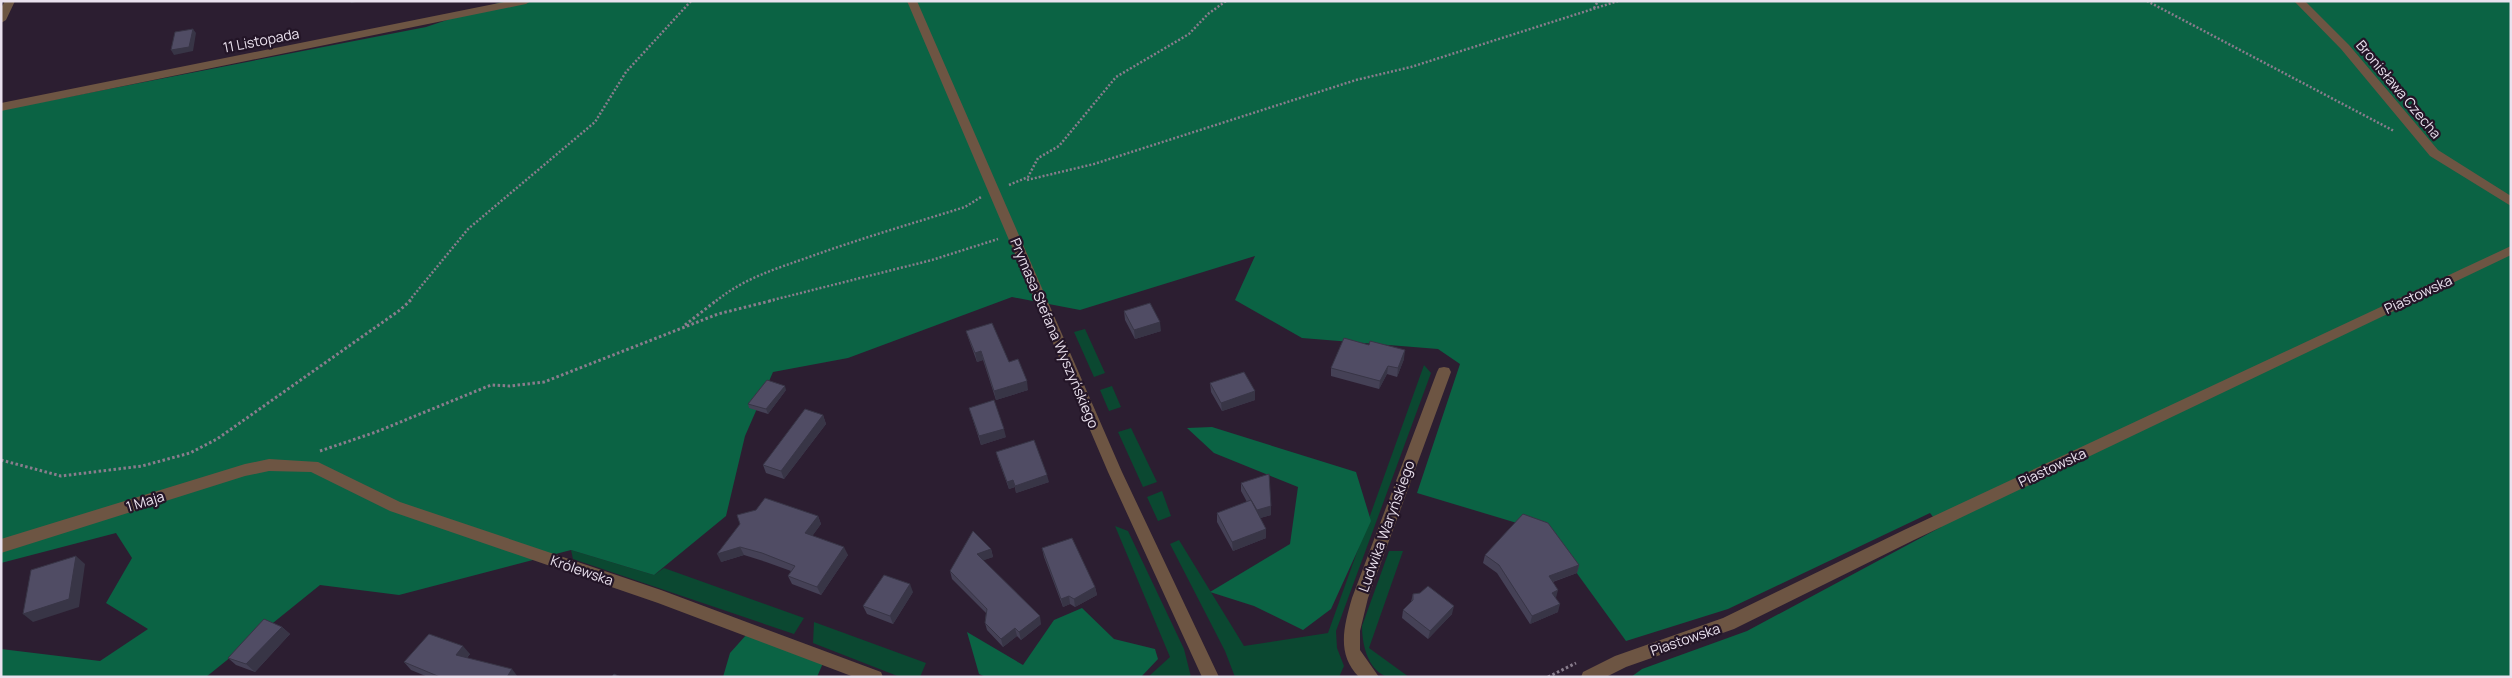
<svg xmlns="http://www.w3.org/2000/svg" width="2512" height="678" viewBox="0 0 2512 678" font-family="Manrope,sans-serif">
  <rect width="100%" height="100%" fill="#2c1e31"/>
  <!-- green -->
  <path fill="#0b4831" d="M1085 329 1105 373 1094 377 1074 332Z
    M1424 365 1431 373 1336 631 1337 648 1344 666 1339 677H1235L1225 651 1170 544 1179 540 1244 646 1328 633Z
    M1112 386 1121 407 1109 411 1100 390Z
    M1131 428 1157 482 1143 487 1118 432Z
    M1162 491 1171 516 1158 521 1147 497Z
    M1115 526 1128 531 1184 649 1191 677H1148L1170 657Z
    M571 550 654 575 664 568 804 618 794 634 573 559Z
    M1389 551H1403L1369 648 1409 677C1402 677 1391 678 1385 676 1367 668 1362 643 1362 626Z
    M814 622 926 663 920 677H900L813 643Z"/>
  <!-- forest -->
  <path fill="#0b6344" d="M504 1H2511V677H1631L1642 669 1747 631 1941 527 1930 513 1728 609 1626 641 1547 532 1417 493 1460 364 1438 349 1302 338 1235 300 1255 256 1080 310 1012 297 848 358 773 372 745 436 726 516 654 575 571 550 399 595 320 585 206 677H1V649L100 661 148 629 106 603 132 558 116 533 1 563V110L426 27Z
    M1212 427 1356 472 1371 521 1331 609 1303 630 1254 606 1210 592 1290 544 1298 487 1214 453 1187 428Z
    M1082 608 1114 639 1155 649 1158 659 1141 677H986L979 674 967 632 1023 665 1054 620Z
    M747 634 823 663 817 677H723L730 653Z"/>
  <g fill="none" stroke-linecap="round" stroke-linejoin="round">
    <!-- path-far1 -->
    <path stroke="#897d8d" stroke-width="2.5" stroke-dasharray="2 2" stroke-linecap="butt" d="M2147 1 2394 131
      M1594 8 1598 1
      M1027 180 1094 164 1356 80 1411 67 1618 1
      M1009 185 1028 177 1038 158 1059 146 1116 77 1189 34 1208 14 1226 1
      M409 301 468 229 595 122 626 72 691 1
      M716 301C746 277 776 269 812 256 862 238 914 223 965 207L981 197
      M769 301 932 260 998 239"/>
    <!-- path -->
    <path stroke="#897d8d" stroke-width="3" stroke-dasharray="2.5 2.5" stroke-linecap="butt" d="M685 325 717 300
      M320 451 376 432 491 385 510 386 544 382 718 314 774 300
      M1 460 61 476 142 466 190 453 217 439 400 310 411 300
      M1548 677 1576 663"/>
    <!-- minor -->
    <path fill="#6d5543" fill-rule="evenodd" d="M5 1H15L6 20 1 23V8Z
      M509 1H531L526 4 1 111V103Z
      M907 1H917L1122 472 1219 677H1202L1108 472Z
      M2294 1H2305L2349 45 2438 150 2511 196V206L2430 156 2341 49Z
      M2511 246V255L1914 540 1734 629 1626 667 1606 677H1581L1583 672 1615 656 1723 618 1904 530Z
      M1444 367 1449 368 1451 372 1368 598 1360 631V650L1379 677H1359C1336 654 1344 626 1352 598L1437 372 1439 368Z
      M269 459 318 462 400 502 661 590 881 672 883 677H854L658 603 390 511 311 472 269 471 245 476 1 553V539L245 464Z"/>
  </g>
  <!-- wall -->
  <path fill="#454156" d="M1124 311 1161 331 1135 339 1125 320Z
    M966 331 1009 362 1028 390 996 400 983 360 977 362 969 340Z
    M1404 359 1397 377 1387 374 1379 389 1331 376V368Z
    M1210 383 1255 391V400L1222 411 1211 392Z
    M786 390 768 414 749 408 748 404Z
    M969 408 1006 437 981 445Z
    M823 415 826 424 784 479 766 473 763 465Z
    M996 452 1049 482 1016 493 1015 487 1009 489 998 459Z
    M1241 483 1271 506V515L1260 518 1266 529V538L1233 551 1217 522V513L1247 502 1241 491Z
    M818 516 821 524 812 536 848 555 821 595 792 584 788 576 791 571 766 562 744 555 721 562 740 524Z
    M1042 548 1095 587 1097 595 1075 607 1070 604 1063 607 1044 557Z
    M991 549 993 557 983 560 1041 624 1021 640 1017 636 1003 647 987 630 985 623 986 613 952 579 950 571Z
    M1485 555 1579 565 1577 573 1553 582 1558 612 1530 624 1497 573 1483 563Z
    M913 592 893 624 867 614 863 606Z
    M1413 594 1452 614 1428 639 1402 618 1403 610 1411 602Z
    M282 627 290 634 255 672 236 665 228 658Z
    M470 654 467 658 518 677H428L411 670 404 662Z"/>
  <!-- shaded-wall -->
  <path fill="#383546" d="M350 1H361L351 3Z
    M193 29 196 33 193 51 174 55 171 50Z
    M1160 322 1161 331 1135 339 1134 330Z
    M1405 350 1404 359 1397 377 1398 368Z
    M981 351 983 360 977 362 975 353Z
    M1388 366 1387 374 1379 389 1380 381Z
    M1027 381 1028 390 996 400 994 391Z
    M785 386 786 390 768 414 766 409Z
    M1255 391V400L1222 411 1221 403Z
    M823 415 826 424 784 479 781 471Z
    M1004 429 1006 437 981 445 979 436Z
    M1047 475 1049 482 1016 493 1015 486Z
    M1013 480 1015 487 1009 489 1007 482Z
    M1271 506V515L1257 519V510Z
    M818 516 821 524 808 542 805 533Z
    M1266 529V538L1233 551 1232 542Z
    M740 547 744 555 721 562 717 554Z
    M844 547 848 555 821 595 817 587Z
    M991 549 993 557 979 562 977 554Z
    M76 556 85 564 79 607 33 622 23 614Z
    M1579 565 1577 573 1546 584 1549 576Z
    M910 584 913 592 893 624 890 616Z
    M1095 587 1097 595 1075 607 1074 599Z
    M1558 590 1556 598 1552 593Z
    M1069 596 1070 604 1063 607 1061 599Z
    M1560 604 1558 612 1530 624 1532 616Z
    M1454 606 1452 614 1428 639 1430 631Z
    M1040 616 1041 624 1021 640 1019 632Z
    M282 627 290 634 255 672 246 664Z
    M1015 628 1017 636 1003 647 1001 639Z
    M463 646 470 654 462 663 456 655Z
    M512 669 518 677H507Z"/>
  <!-- building -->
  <path fill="#504c64" stroke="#383546" d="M193 29 189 47 171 50 175 32Z
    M1150 303 1160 322 1134 330 1124 311Z
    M992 323 1009 362 1018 359 1027 381 994 391 981 351 975 353 966 331Z
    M1344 338 1369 345 1370 341 1405 350 1398 368 1388 366 1380 381 1331 368Z
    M1244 372 1255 391 1221 403 1210 383Z
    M767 380 785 386 766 409 748 404Z
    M994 400 1004 429 979 436 969 408Z
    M805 409 823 415 781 471 763 465Z
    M1034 440 1047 475 1015 486 1013 480 1007 482 996 452Z
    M1269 474 1271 506 1257 510 1241 483Z
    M765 498 818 516 805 533 844 547 817 587 788 576 795 566 762 553 740 547 717 554 740 524 737 515 756 510Z
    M1251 500 1266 529 1232 542 1217 513Z
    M1523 514 1548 523 1579 565 1549 576 1558 590 1552 593 1560 604 1532 616 1499 565 1485 555Z
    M973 531 991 549 977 554 1040 616 1019 632 1015 628 1001 639 985 623 987 609 950 571Z
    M1072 538 1095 587 1074 599 1069 596 1061 599 1042 548Z
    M76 556 69 599 23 614 31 570Z
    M884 575 910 584 890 616 863 606Z
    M1428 586 1454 606 1430 631 1403 610 1413 600V594L1420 593Z
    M264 619 282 627 246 664 228 658Z
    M429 634 463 646 456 655 512 669 507 677H440L404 662Z
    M614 674 621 677H611Z"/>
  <g text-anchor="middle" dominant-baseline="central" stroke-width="4.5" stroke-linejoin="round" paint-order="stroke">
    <!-- street labels -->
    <g font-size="14" fill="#eae1ee" stroke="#231527">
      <text transform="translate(261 40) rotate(-11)">11 Listopada</text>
      <text transform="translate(2399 89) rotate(50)">Bronisława Czecha</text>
      <text transform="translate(2418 294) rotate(-25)">Piastowska</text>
      <text transform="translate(1055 333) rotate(67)">Prymasa Stefana Wyszyńskiego</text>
      <text transform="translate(2052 467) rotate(-25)">Piastowska</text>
      <text transform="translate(145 501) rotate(-17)">1 Maja</text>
      <text transform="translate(1386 526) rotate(-70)">Ludwika Waryńskiego</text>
      <text transform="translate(582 570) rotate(19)">Królewska</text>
      <text transform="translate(1685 639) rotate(-19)">Piastowska</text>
    </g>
  </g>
  <!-- border -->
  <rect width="2512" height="678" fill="none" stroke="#eae1ee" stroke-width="5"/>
</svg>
